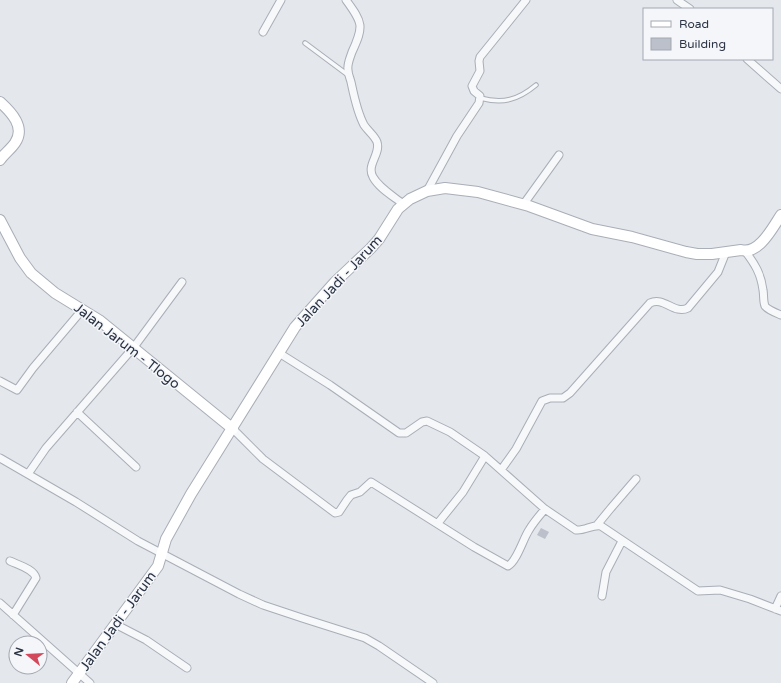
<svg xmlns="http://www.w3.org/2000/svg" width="781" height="683" viewBox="0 0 781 683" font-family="'Varela Round',sans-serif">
  <rect width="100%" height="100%" fill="#e4e7ec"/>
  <!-- building -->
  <path fill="#bbc0ca" d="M541 528 549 532 545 539 537 535Z"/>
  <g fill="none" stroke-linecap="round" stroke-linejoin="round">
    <defs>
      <path id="lane" d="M305 43 348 75
        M480 98C503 104 518 100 536 85"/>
      <path id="street" d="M346 0C363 23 364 26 352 52 350 58 347 64 348 70 348 74 350 78 351 82 354 96 357 112 364 125 368 131 375 136 377 142 381 154 366 165 373 177 379 188 393 196 403 204
        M677 0 690 9
        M263 32 281 0
        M747 59 781 89
        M427 191 457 136 479 103 480 96 474 91 472 86 480 71 479 61 480 57 526 0
        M523 205 559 155
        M745 251C755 264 761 274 763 290 764 295 763 301 765 306 768 310 776 313 781 315
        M279 353 330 385 399 433H406L422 422 427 421 450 432 485 456 545 509 576 530C585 531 593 524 601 526L698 591 720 590 750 599 781 611
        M0 381 17 390 33 368 83 309
        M77 412 136 467
        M233 429 263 459 335 513 339 512 347 500 351 495 360 492 371 482 474 547 508 566C517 561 523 539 529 530 533 523 539 516 545 509
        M0 458 76 502 138 541 239 594 263 605 302 618 365 638 379 646 433 683
        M501 470 516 449 542 401 550 398H563L570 393 650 303C664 296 674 315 688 308L718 272 726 252
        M28 474 46 448 134 347 182 282
        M438 523 463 492 485 456
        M597 525 611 508 636 479
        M10 561C18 565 34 569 36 578L13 615
        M602 596 606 572 622 541
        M0 603 90 683
        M775 609 781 596
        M115 624 146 640 187 668"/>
      <path id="secondary" d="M0 102C11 112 26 127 15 143 11 149 4 154 0 160
        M0 220 20 258 31 273 55 293 99 320 233 429
        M72 683 158 566 166 539 191 494 295 327 335 282 371 248 379 239 398 209 410 199 427 191 445 188 478 192 529 206 592 229 632 237 686 252 697 254H712L741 250C759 255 773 227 781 215"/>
    </defs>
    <!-- lane casing -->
    <use href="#lane" stroke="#a9aeb7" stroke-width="5.5"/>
    <!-- street casing -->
    <use href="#street" stroke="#a9aeb7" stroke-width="9"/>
    <!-- secondary casing -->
    <use href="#secondary" stroke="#a9aeb7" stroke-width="12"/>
    <!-- lane -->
    <use href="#lane" stroke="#f7f8fa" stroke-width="3.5"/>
    <!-- street -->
    <use href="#street" stroke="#f7f8fa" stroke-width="7"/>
    <!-- secondary -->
    <use href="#secondary" stroke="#fff" stroke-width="10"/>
  </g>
  <g text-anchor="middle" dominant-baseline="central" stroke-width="3" stroke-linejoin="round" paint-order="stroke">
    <!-- street labels -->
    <g font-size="14" fill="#2b3445" stroke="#f4f6f9">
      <text transform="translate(339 281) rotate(-47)">Jalan Jadi - Jarum</text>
      <text transform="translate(127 346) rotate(38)">Jalan Jarum - Tlogo</text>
      <text transform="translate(118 621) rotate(-54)">Jalan Jadi - Jarum</text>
    </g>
  </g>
  <!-- legend -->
  <rect x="643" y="8" width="130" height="52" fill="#f4f6f9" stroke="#a4a8b1"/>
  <rect x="651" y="21" width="20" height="6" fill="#ffffff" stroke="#a4a8b1"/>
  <text x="679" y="28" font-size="12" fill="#2b3445">Road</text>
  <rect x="651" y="38" width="20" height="12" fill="#bbc0ca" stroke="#a4a8b1"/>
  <text x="679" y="48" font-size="12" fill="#2b3445">Building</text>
  <!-- north arrow -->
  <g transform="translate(28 655) rotate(288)"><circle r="19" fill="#f4f6f9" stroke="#a4a8b1"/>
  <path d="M0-3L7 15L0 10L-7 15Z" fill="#d1495b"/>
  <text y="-6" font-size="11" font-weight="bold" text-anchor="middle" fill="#2b3445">N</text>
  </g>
</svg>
